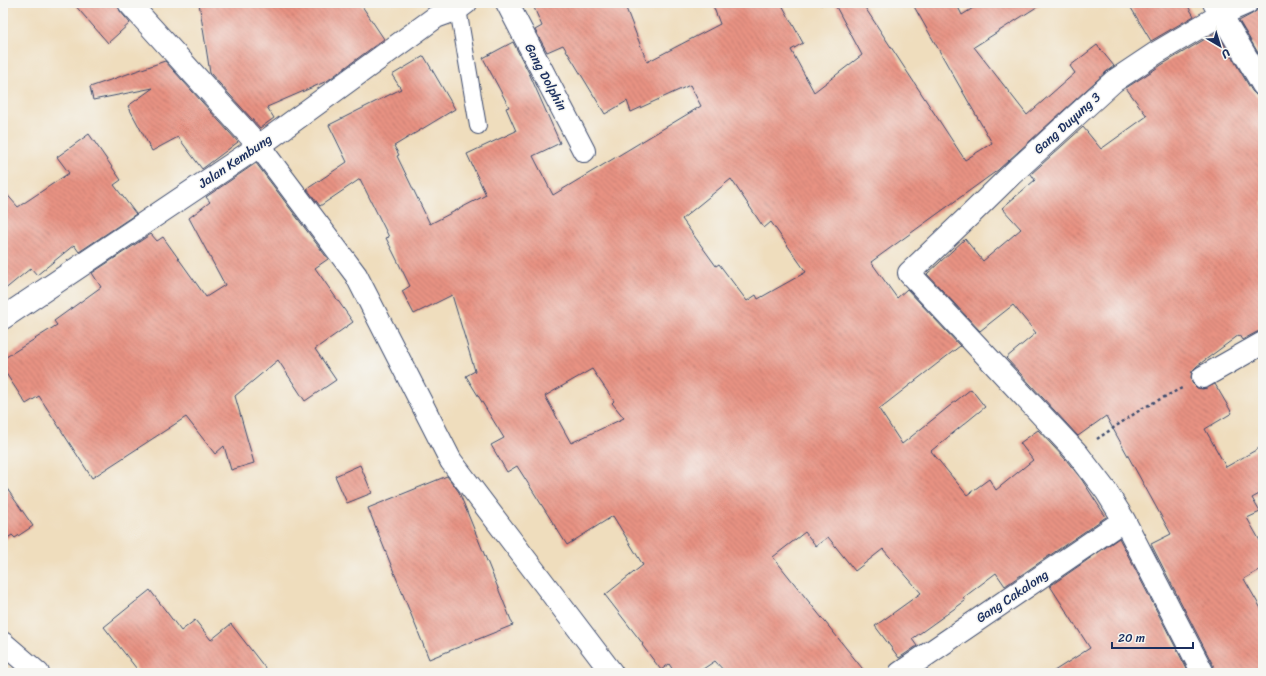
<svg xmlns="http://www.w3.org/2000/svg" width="1266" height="676" viewBox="0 0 1266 676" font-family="Sriracha,sans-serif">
  <defs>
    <pattern id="building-back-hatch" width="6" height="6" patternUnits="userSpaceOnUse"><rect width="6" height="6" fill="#e89282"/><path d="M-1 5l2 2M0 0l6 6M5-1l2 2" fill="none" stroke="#bb786e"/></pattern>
  </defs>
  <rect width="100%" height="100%" fill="#f6f6f2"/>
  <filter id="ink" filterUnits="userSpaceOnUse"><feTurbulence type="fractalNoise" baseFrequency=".025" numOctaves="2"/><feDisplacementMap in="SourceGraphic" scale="8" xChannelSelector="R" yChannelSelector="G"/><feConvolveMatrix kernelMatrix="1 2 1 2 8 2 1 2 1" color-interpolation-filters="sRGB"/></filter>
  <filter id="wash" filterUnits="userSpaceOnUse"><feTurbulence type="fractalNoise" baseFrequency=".012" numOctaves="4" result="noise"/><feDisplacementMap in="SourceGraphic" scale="16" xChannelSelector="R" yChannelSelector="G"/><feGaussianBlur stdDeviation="0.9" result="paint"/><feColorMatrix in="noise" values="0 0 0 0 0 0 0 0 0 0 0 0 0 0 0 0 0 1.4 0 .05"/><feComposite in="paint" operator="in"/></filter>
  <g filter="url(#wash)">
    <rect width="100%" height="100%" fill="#efddbd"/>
    <g id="blocks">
      <!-- building -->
      <path fill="url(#building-back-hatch)" fill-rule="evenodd" d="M73 3H117L120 11 130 23 108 43Z
        M199 3H360L384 39 327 81 267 107 274 118 260 128 210 73Z
        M532 3H624L647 62 720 24 712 3H781L803 43 791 50 814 92 862 55 834 3H862L965 160 992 143 912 3H956L962 15 981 3H1043L974 47 1027 115 1075 73 1070 66 1097 45 1114 66 1106 72 998 170 871 262 897 298 907 289 960 346 879 409 902 444 971 389 985 407 931 451 967 495 989 479 996 490 1033 460 1020 443 1038 430 1067 461 1082 480 1106 517 1005 586 996 573 963 598 965 601 912 639 917 646 899 658 875 626 921 593 883 549 855 571 828 537 816 546 805 532 773 557 866 673H726L715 661 697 673H675L669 664 661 670 642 645 643 644 605 595 643 565 613 516 567 545 517 466 507 472 491 445 504 438 466 376 475 371 452 295 414 314 402 291 410 286 386 238 389 237 360 179 320 206 307 189 347 162 329 125 401 89 392 75 424 56 455 109 394 146 399 155 397 156 430 224 486 195 467 154 516 131 506 108 509 107 483 58 513 42 529 73 560 143 533 156 553 195 701 106 690 85 631 112 627 101 605 114 563 45 547 52 535 30 542 26ZM731 179 764 228 771 222 806 272 758 299 756 295 747 301 719 264 716 266 682 219ZM592 369 614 401 612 403 624 418 571 443 545 396Z
        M1128 3H1186L1194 16 1151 41Z
        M1263 6V61L1239 21 1252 14Z
        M1217 32 1252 91 1257 96 1263 97V331L1257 332 1242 340 1239 335 1197 366 1192 371 1191 377 1192 383 1197 388 1203 389 1215 384 1232 413 1205 429 1226 467 1263 446V492L1252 498 1260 512 1247 518 1263 546V568L1244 579 1263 612V673H1215L1214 667 1151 544 1171 534 1106 416 1078 436 1006 358 1036 333 1013 305 980 331 927 274 965 239 983 261 1021 229 1002 208 1035 180 1031 174 1083 127 1101 149 1147 116 1126 88 1163 64Z
        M165 61 238 142 202 169 178 137 152 151 128 106 153 88 93 100 90 87Z
        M89 134 121 180 114 185 136 214 79 252 74 245 37 275 31 268 3 291V190L18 207 69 173 57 157Z
        M256 163 328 259 315 268 353 322 315 349 336 380 305 401 278 360 235 396 254 463 231 470 224 446 215 454 186 417 92 478 39 396 26 404 3 369V359L57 325 54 321 101 287 92 273 151 234 157 241 163 237 206 297 225 285 189 218 210 202 206 197Z
        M360 465 372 493 347 503 335 476Z
        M447 476 459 492 513 625 429 659 368 508Z
        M3 483 33 526 15 538 12 535 3 541Z
        M1119 538 1189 673H1051L1090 648 1050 586Z
        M150 590 181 631 195 620 211 640 231 624 269 673H140L104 627Z"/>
    </g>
  </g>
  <g filter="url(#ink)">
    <use href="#blocks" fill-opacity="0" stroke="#3b496c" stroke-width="1"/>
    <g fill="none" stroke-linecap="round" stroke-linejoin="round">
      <defs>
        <path id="lane" d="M458 9 478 126"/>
        <path id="street" d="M129 3 259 146 356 275 451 461 612 673
          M507 3 584 151
          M1214 3 1263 85
          M3 318 259 146 436 17 458 9 466 3
          M1203 377 1263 343
          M900 673 1124 520
          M1203 673 1124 520 1106 491 1077 453 909 273 971 214 1012 174 1114 81 1156 53 1222 14 1247 3"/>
        <path id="highway" d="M3 643 38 673"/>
      </defs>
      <!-- lane casing -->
      <use href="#lane" stroke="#3b496c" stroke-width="18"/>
      <!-- street casing -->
      <use href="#street" stroke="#3b496c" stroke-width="24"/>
      <!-- highway casing -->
      <use href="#highway" stroke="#3b496c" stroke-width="24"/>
      <!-- path -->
      <path stroke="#3b496c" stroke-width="2.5" stroke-dasharray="3 3" stroke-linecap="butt" d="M821 3 822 5
        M1097 439 1143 408 1182 388"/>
      <!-- lane -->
      <use href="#lane" stroke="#fff" stroke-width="16"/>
      <!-- street -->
      <use href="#street" stroke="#fff" stroke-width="22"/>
      <!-- highway -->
      <use href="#highway" stroke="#fff" stroke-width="22"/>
    </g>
  </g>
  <g text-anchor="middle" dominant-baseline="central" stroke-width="3" stroke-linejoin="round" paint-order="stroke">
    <!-- street labels -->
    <g font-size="13" fill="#1b2f5e" stroke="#f6f6f2">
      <text transform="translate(546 77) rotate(62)">Gang Dolphin</text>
      <text transform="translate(1067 123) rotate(-42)">Gang Duyung 3</text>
      <text transform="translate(235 161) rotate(-34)">Jalan Kembung</text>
      <text transform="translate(1012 596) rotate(-34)">Gang Cakalong</text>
    </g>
  </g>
  <!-- margin -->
  <rect width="1266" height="676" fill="none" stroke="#f6f6f2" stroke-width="16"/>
  <!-- north arrow -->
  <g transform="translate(1220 46) rotate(142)" stroke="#f6f6f2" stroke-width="3" paint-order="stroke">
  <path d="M0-3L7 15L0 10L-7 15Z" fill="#1b2f5e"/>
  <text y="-6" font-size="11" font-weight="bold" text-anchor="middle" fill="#1b2f5e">U</text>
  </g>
  <!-- scale -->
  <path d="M1112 642v6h81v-6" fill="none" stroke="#1b2f5e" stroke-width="2"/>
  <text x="1118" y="642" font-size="12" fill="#1b2f5e" stroke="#f6f6f2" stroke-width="3" paint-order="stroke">20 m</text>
</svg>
